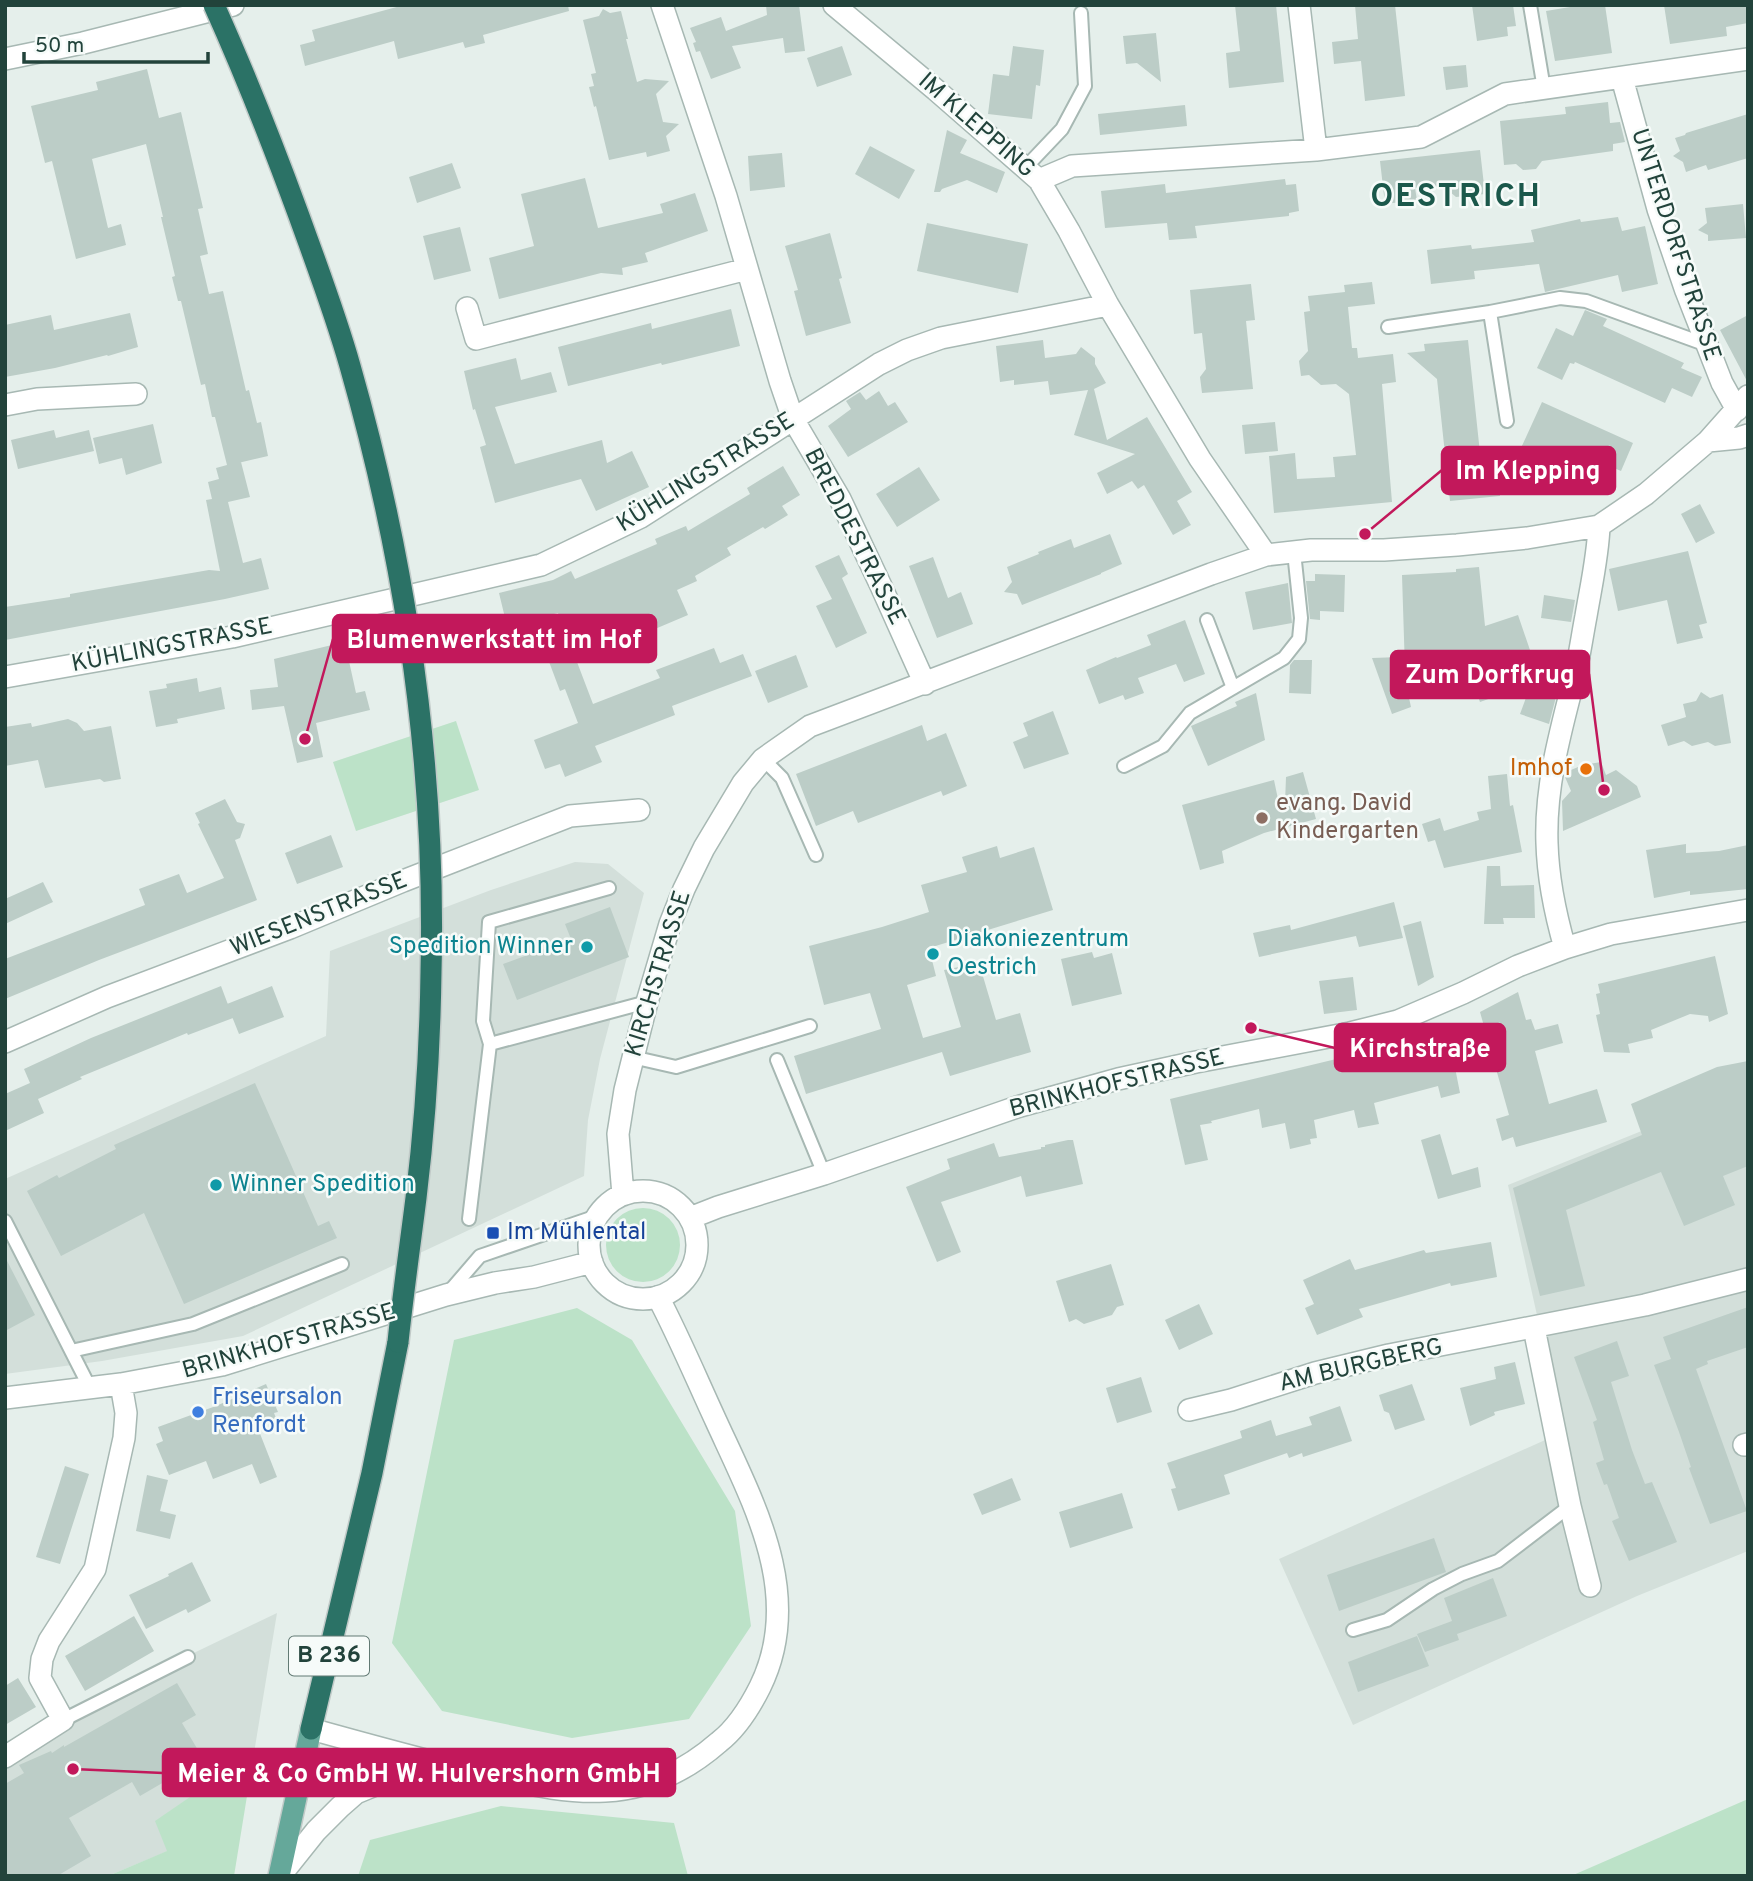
<svg xmlns="http://www.w3.org/2000/svg" width="1753" height="1881" viewBox="0 0 1753 1881" font-family="Overpass,sans-serif">
  <rect width="100%" height="100%" fill="#e5efeb"/>
  <!-- built -->
  <path fill="#d3dfda" d="M575 862 608 864 644 893 600 1059 588 1120 584 1176 243 1336 102 1361 5 1374V1179L326 1036 330 951 491 890Z
    M1748 1088V1551L1637 1596 1353 1725 1279 1559 1563 1432 1508 1185Z
    M277 1613 254 1753 156 1821 168 1851 108 1876H5V1744Z"/>
  <!-- green -->
  <path fill="#bce2c8" d="M456 721 479 790 356 831 333 762Z
    M606 1245a37 37 0 1 1 74 0a37 37 0 1 1-74 0Z
    M577 1308 632 1340 735 1511 751 1626 689 1719 572 1738 442 1711 392 1643 454 1340Z
    M254 1753 234 1876H108L167 1851 155 1821Z
    M1748 1799V1876H1571Z
    M501 1806 674 1823 688 1876H358L370 1840Z"/>
  <!-- building -->
  <path fill="#bccdc7" d="M404 5H568L569 11 483 35 485 43 465 48 463 42 398 59 394 41 305 66 300 45 315 41 312 30Z
    M766 5H799L805 51 785 53 783 38 732 46 741 68 711 79 700 51 696 52 693 43 696 42 690 28 721 17 726 31 767 15Z
    M1235 5H1276L1284 82 1229 88 1226 53 1240 51Z
    M1355 5H1395L1405 96 1365 101 1361 61 1334 64 1332 42 1358 39Z
    M1472 5H1513L1516 26 1507 27 1508 36 1477 41Z
    M1582 5H1605L1612 53 1555 61 1546 11Z
    M1664 5H1748V23L1726 27 1727 36 1670 44Z
    M603 9 610 13 621 11 628 39H626L637 82 645 79 669 81 656 94 663 122 679 124 666 136 670 151 647 157 646 152 609 160 596 106 594 107 589 87 594 86 591 74 596 73 583 20 599 16Z
    M1156 33 1161 82 1137 63 1126 64 1123 36Z
    M842 46 852 75 817 87 807 58Z
    M1013 46 1044 50 1040 86 1036 85 1032 119 988 114 993 74 1009 76Z
    M1466 65 1468 87 1446 90 1443 67Z
    M147 69 159 118 181 112 203 208 198 209 208 254 200 256 209 294 223 291 246 391 249 390 257 423 261 422 268 456 238 463 241 462 250 497 228 502 243 563 261 558 269 589 225 599 5 640V607L70 597V594L209 570 220 571 206 500 212 499 208 482 219 479 216 468 227 465 215 417H212L205 384 201 385 181 301H178L172 277 175 276 161 217H163L146 144 92 159 108 228 121 224 126 245 76 259 52 161 45 163 31 106 98 90 96 82Z
    M1608 102 1610 123 1620 122 1625 142 1613 144V151L1542 161 1536 169 1523 170 1516 164 1504 165 1500 121 1566 114 1565 107Z
    M1185 105 1187 126 1100 135 1098 114Z
    M1748 114V158L1708 170 1706 165 1686 172 1683 162 1673 156 1680 151 1675 138 1685 135 1686 133Z
    M947 130 967 140 960 153 1005 172 997 193 967 180 942 189 940 192H934Z
    M870 146 915 170 899 199 855 174Z
    M1480 150 1485 194 1456 197 1443 186 1415 188 1417 200 1385 204 1380 161Z
    M782 153 785 187 750 191 748 156Z
    M452 163 461 188 417 203 409 177Z
    M585 178 598 228 663 213 660 204 695 193 708 231 645 253 648 262 622 268 623 275 601 273 499 299 489 258 534 246 521 194Z
    M1285 179 1286 185 1296 184 1299 211 1289 213V216L1195 226 1197 238 1169 240 1167 223 1105 228 1101 191 1165 184 1166 193Z
    M1743 204 1746 238 1708 241V235L1698 230 1707 223 1705 208Z
    M1618 217 1622 231 1645 226 1658 284 1622 292 1618 275 1545 292 1539 264 1474 271 1475 279 1431 284 1427 250 1471 245 1472 249 1534 242 1531 230 1580 219 1581 222Z
    M927 223 1028 244 1018 293 917 271Z
    M460 227 471 271 434 280 423 236Z
    M830 233 842 278 839 279 851 323 806 336 794 291 798 290 785 246Z
    M1372 282 1375 304 1348 307 1352 348H1357L1358 358 1393 354 1396 382 1382 384 1392 502 1274 513 1269 456 1295 453 1297 479 1335 477 1333 457 1356 455 1349 394 1336 384 1321 385 1309 375 1301 376 1299 361 1308 351 1304 312 1310 311 1308 296 1345 292 1344 285Z
    M1251 284 1255 320 1246 321 1253 389 1202 393 1200 377 1206 369 1202 333 1194 334 1190 290Z
    M731 309 740 346 662 365 661 363 568 386 558 347 651 323 652 329Z
    M1585 310 1607 319 1603 326 1684 363 1681 368 1702 377 1692 397 1672 388 1665 403 1575 362 1574 364 1570 363 1562 380 1537 368 1556 328 1573 336Z
    M130 313 138 347 108 356 107 355 55 368 5 377V325L51 315 54 330Z
    M1748 315V383L1720 330Z
    M1043 340 1045 358 1076 354 1081 347 1095 358V364L1106 383 1094 389 1107 440 1147 417 1192 492 1177 501 1191 525 1173 535 1144 485 1138 489 1132 481 1107 494 1097 473 1135 454 1074 435 1088 390 1050 395 1048 381 1014 385V380L1000 382 996 346Z
    M1468 340 1480 453 1496 452 1500 496 1450 501 1437 379 1407 353 1425 351 1424 344Z
    M516 358 521 380 551 372 557 392 495 407 515 464 602 440 607 463 632 451 649 487 596 511 581 479 495 503 480 447 486 445 475 409 473 410 464 371Z
    M879 391 888 406 895 402 908 422 848 457 828 426 851 409 846 401 860 392 866 400Z
    M1542 402 1633 443 1621 471 1607 465 1603 474 1575 462 1571 471 1521 448Z
    M1275 422 1278 451 1245 454 1242 425Z
    M153 424 162 463 126 475 122 458 99 464 93 438Z
    M54 430 56 438 89 430 94 451 18 469 11 440Z
    M783 466 800 495 782 506 788 515 765 529 763 527 727 548 731 555 695 576 697 581 677 590 688 615 577 662 593 704 660 678 656 670 714 648 720 663 743 654 752 676 672 706 675 715 595 746 602 762 565 777 560 764 545 769 534 740 578 723 565 689 560 691 548 659 572 650 558 613 507 626 499 593 553 580 571 571 575 579 657 544 655 539 686 526 688 531 750 494 747 488Z
    M919 467 940 500 897 527 876 494Z
    M1700 504 1715 533 1696 543 1681 514Z
    M1110 534 1122 564 1101 573V574L1022 605 1017 594 1004 592 1012 582 1007 567 1039 554 1038 552 1071 539 1074 548Z
    M1688 551 1707 623 1699 625 1703 638 1677 644 1667 600 1618 611 1609 569Z
    M839 555 848 574 842 578 867 633 836 648 816 606 832 599 815 566Z
    M933 557 948 598 961 592 973 624 937 638 909 566Z
    M1479 567 1485 626 1518 615 1545 694 1556 697 1549 724 1520 714 1531 684 1480 702 1468 668 1405 670 1402 575 1456 572V569Z
    M1315 574 1345 575 1344 612 1320 611V620L1310 619 1306 581H1315Z
    M1288 583 1292 623 1253 630 1245 592Z
    M1544 595 1575 600 1571 622 1541 618Z
    M1185 620 1205 674 1184 682 1176 664 1138 678 1144 693 1125 700 1123 695 1099 704 1086 670 1116 657 1117 658 1151 645 1147 635Z
    M336 644 339 655 347 652 356 693 365 691 370 710 316 723 323 757 297 763 284 706 252 710 250 690 278 687 274 659Z
    M796 655 808 687 768 703 755 671Z
    M1400 657 1411 707 1392 714 1372 658Z
    M1294 660H1312L1311 694 1289 693 1290 665Z
    M197 678 199 692 221 687 225 709 177 719 178 723 156 727 149 691 167 688 166 684Z
    M1701 692 1710 698 1723 694 1731 743 1715 746 1708 742 1692 746 1684 741 1668 746 1661 725 1686 717 1683 704 1696 701Z
    M1256 693 1265 740 1208 766 1191 726 1237 706 1235 702Z
    M1053 711 1069 754 1024 769 1013 742 1028 736 1023 723Z
    M68 719 77 723 84 731 111 726 121 779 104 782 100 779 45 788 38 760 5 766V727L31 723 32 727Z
    M922 725 927 741 946 733 967 786 943 796 941 791 858 823 853 811 816 826 796 774Z
    M1601 762 1606 775 1616 770 1637 786 1641 797 1563 831 1562 801 1571 791 1565 777 1566 772 1583 765Z
    M1303 772 1316 819 1264 833 1222 851 1224 863 1200 870 1182 805 1274 780 1279 804 1285 803 1286 777Z
    M1507 774 1510 806 1513 805 1522 852 1444 868 1435 840 1428 842 1422 824 1440 818 1444 831 1479 820 1477 812 1491 809 1488 776Z
    M225 799 237 822 245 824 240 838 235 840 257 900 99 960 5 999V959L145 905 139 889 179 874 187 893 224 878 198 824 200 823 195 813Z
    M331 835 343 867 297 884 285 853Z
    M1686 844V853L1719 851 1748 845V889L1690 895V891L1654 898 1646 850Z
    M997 846 1000 858 1034 847 1053 910 929 948 936 976 907 985 923 1038 961 1027 944 970 979 963 996 1020 1020 1013 1031 1052 950 1076 942 1052 806 1094 794 1056 881 1029 870 993 824 1005 809 946 882 927 929 912 921 885 967 872 962 857Z
    M1487 866H1500L1501 886 1534 885 1535 918H1503L1504 924H1484Z
    M43 882 53 902 5 924V899Z
    M1394 902 1403 938 1359 947 1356 936 1259 957 1253 933 1290 925 1291 930Z
    M610 907 629 957 517 1000 503 964 571 939 565 924Z
    M1421 921 1434 977 1418 986 1403 926Z
    M1092 952 1094 958 1112 953 1122 994 1072 1006 1061 959Z
    M1715 956 1728 1014 1709 1022 1708 1016 1690 1014 1651 1030 1653 1038 1628 1044 1630 1053 1604 1052 1596 1015 1600 1014 1596 994 1600 993 1598 984Z
    M1353 977 1357 1010 1324 1014 1319 981Z
    M221 986 233 1018 188 1035 187 1033 80 1077 82 1079 38 1099 44 1113 5 1131V1094L30 1083 24 1069 91 1038Z
    M272 986 284 1017 239 1034 227 1004Z
    M1518 992 1526 1020 1531 1019 1535 1030 1558 1024 1563 1043 1535 1051 1549 1104 1597 1089 1607 1122 1516 1147 1513 1137 1502 1141 1496 1119 1509 1115 1480 1012Z
    M1448 1032 1460 1093 1441 1098 1438 1086 1374 1103 1379 1124 1358 1128 1354 1110 1314 1120 1317 1138 1310 1139 1311 1144 1290 1149 1285 1123 1262 1128 1259 1109 1211 1121 1212 1123 1200 1125 1208 1160 1185 1165 1170 1099Z
    M1748 1061V1166L1723 1176 1735 1205 1684 1226 1661 1172 1566 1210 1585 1286 1540 1296 1513 1188 1642 1135 1631 1104 1717 1067Z
    M255 1083 318 1226 329 1221 337 1238 184 1304 144 1213 61 1256 27 1191 57 1175 59 1178 116 1149 114 1145Z
    M1440 1134 1452 1175 1478 1167 1481 1187 1438 1199 1421 1140Z
    M1068 1140H1073L1083 1184 1026 1197 1021 1176 941 1202 961 1252 937 1262 906 1187 950 1169 947 1159 994 1143 999 1157 1041 1149V1147H1045V1145Z
    M1491 1242 1497 1277 1451 1286 1450 1283 1359 1309 1363 1317 1317 1335 1305 1308 1314 1304 1303 1280 1350 1259 1355 1270 1424 1250 1426 1253Z
    M5 1257 35 1315 5 1331Z
    M1111 1264 1124 1305 1117 1307 1112 1315 1084 1324 1076 1319 1069 1322 1056 1281Z
    M1199 1304 1213 1334 1179 1350 1165 1320Z
    M1748 1307V1347L1707 1361 1708 1364 1696 1369 1747 1511 1710 1524 1689 1468 1691 1467 1679 1432 1654 1365 1671 1359 1663 1337Z
    M1617 1341 1629 1376 1611 1382 1632 1450 1645 1484 1652 1482 1677 1542 1629 1561 1612 1521 1619 1518 1607 1484 1604 1485 1596 1463 1604 1460 1593 1422 1597 1420 1574 1357Z
    M1515 1362 1525 1404 1494 1412 1495 1415 1470 1426 1460 1388 1496 1379 1494 1367Z
    M1141 1377 1152 1412 1117 1423 1106 1388Z
    M266 1384 278 1412 274 1413 276 1418 257 1426 277 1477 260 1484 252 1464 213 1479 206 1461 169 1475 156 1444 163 1441 158 1427 216 1406Z
    M1412 1384 1425 1420 1395 1430 1389 1413 1384 1411 1379 1395Z
    M1340 1406 1352 1441 1303 1457 1302 1453 1289 1458 1287 1453 1224 1475 1230 1494 1178 1511 1171 1489 1176 1488 1167 1463 1242 1438 1240 1431 1271 1420 1276 1436 1312 1425 1309 1417Z
    M65 1466 89 1474 60 1564 36 1557Z
    M147 1475 168 1480 160 1511 176 1515 170 1539 136 1531Z
    M1012 1478 1021 1500 982 1515 973 1494Z
    M1122 1493 1133 1528 1070 1548 1059 1512Z
    M1434 1538 1446 1572 1339 1611 1327 1575Z
    M192 1562 211 1601 188 1613 186 1609 146 1629 129 1595 169 1576 168 1574Z
    M1493 1578 1507 1616 1457 1634 1459 1640 1425 1652 1417 1634 1452 1621 1444 1598Z
    M134 1616 154 1651 85 1691 65 1656Z
    M1417 1636 1429 1666 1358 1692 1348 1662Z
    M18 1678 36 1707 5 1725V1686Z
    M177 1683 196 1715 182 1723 205 1762 185 1774 183 1771 140 1796 132 1782 69 1818 91 1856 57 1876H5V1784L24 1773 19 1765 51 1751 52 1753 64 1745V1747Z"/>
  <g fill="none" stroke-linecap="round" stroke-linejoin="round">
    <defs>
      <path id="service" d="M1530 5 1544 89
        M1025 168 1062 129 1085 86 1081 13
        M1388 327 1490 312
        M1507 421 1490 312 1560 298 1586 301 1707 345
        M1207 620 1233 688
        M763 759 782 778 816 855
        M1124 766 1163 746 1190 713 1284 658 1299 639 1301 618 1294 552
        M490 1044 483 1021 489 922 609 888
        M632 1057 676 1067 810 1026
        M777 1060 824 1174
        M469 1219 490 1044 647 1002
        M5 1221 90 1388
        M449 1292 480 1256 597 1216
        M71 1351 193 1324 342 1264
        M1353 1630 1387 1620 1433 1589 1462 1574 1498 1561 1570 1506
        M63 1720 188 1657"/>
      <path id="minor" d="M662 5 726 196 780 381 793 419 840 499 881 586 925 684
        M834 5 936 90 1039 180 1069 231 1108 305 1200 459 1266 555
        M1299 5 1316 150
        M5 59 83 43 233 5
        M1622 78 1658 209 1686 291 1722 383 1737 410
        M1039 180 1072 166 1316 150 1421 137 1505 94 1748 59
        M467 308 476 339 747 269
        M5 405 37 399 136 394
        M1708 441 1739 438 1748 435
        M5 677 232 637 541 565 641 517 879 364 907 350 941 338 1108 305
        M1565 948C1555 913 1548 880 1547 843 1545 787 1560 733 1574 679 1579 659 1582 637 1586 616 1591 586 1598 556 1599 526
        M5 1042 107 997 290 928 403 881 570 816 639 810
        M589 1245a54 54 0 1 1 108 0a54 54 0 1 1-108 0Z
        M623 1195 618 1134 625 1090 647 1002 670 924 684 889 704 848 743 783 763 759 810 726 1211 574 1266 555 1311 550H1384L1457 545 1527 538 1599 526 1646 494 1708 441 1748 396
        M690 1218 718 1207 824 1174 1017 1107 1118 1079 1196 1062 1350 1033 1398 1021 1463 993 1518 966 1565 948 1611 934 1748 910
        M1534 1328 1570 1506 1590 1586
        M5 1398 121 1384 222 1365 446 1295 495 1283 534 1277 592 1262
        M1189 1410 1231 1400 1315 1373 1389 1355 1645 1305 1748 1279
        M1744 1445 1748 1444
        M5 1757 63 1720 40 1678 42 1659 49 1641 95 1569 124 1438 126 1413 121 1384"/>
      <path id="tertiary" d="M311 1729C372 1746 433 1763 495 1777 532 1785 567 1793 605 1791 649 1789 687 1770 719 1742 737 1728 750 1707 760 1687 805 1596 754 1504 716 1421 697 1380 679 1337 658 1297
        M280 1876 316 1831 340 1807 356 1793 397 1776 444 1768"/>
      <path id="primary" d="M279 1876 311 1729"/>
      <path id="motorway" d="M311 1729 372 1473 398 1342"/>
    </defs>
    <!-- service casing -->
    <use href="#service" stroke="#a7b8b3" stroke-width="16"/>
    <!-- minor casing -->
    <use href="#minor" stroke="#a7b8b3" stroke-width="24"/>
    <!-- tertiary casing -->
    <use href="#tertiary" stroke="#a7b8b3" stroke-width="24"/>
    <!-- primary casing -->
    <use href="#primary" stroke="#c1cac8" stroke-width="24"/>
    <!-- motorway casing -->
    <use href="#motorway" stroke="#c1cac8" stroke-width="24"/>
    <!-- service -->
    <use href="#service" stroke="#fff" stroke-width="12"/>
    <!-- minor -->
    <use href="#minor" stroke="#fff" stroke-width="21"/>
    <!-- tertiary -->
    <use href="#tertiary" stroke="#fff" stroke-width="21"/>
    <!-- primary -->
    <use href="#primary" stroke="#65a89a" stroke-width="21"/>
    <!-- motorway -->
    <use href="#motorway" stroke="#2b7266" stroke-width="21"/>
    <defs>
      <path id="motorway-bridge" d="M214 5C245 74 273 145 299 216 317 266 336 316 350 366 406 562 436 768 431 972 430 1047 425 1124 416 1198 410 1246 403 1294 398 1342"/>
    </defs>
    <!-- motorway-bridge casing -->
    <use href="#motorway-bridge" stroke="#c1cac8" stroke-width="24" stroke-linecap="butt"/>
    <!-- motorway-bridge -->
    <use href="#motorway-bridge" stroke="#2b7266" stroke-width="21"/>
  </g>
  <!-- markers -->
  <circle fill="#e8710a" stroke="#f6fbf9" stroke-width="2.5" cx="1586" cy="769" r="7"/>
  <circle fill="#8d6e63" stroke="#f6fbf9" stroke-width="2.5" cx="1262" cy="818" r="7"/>
  <g fill="#0f9aa8" stroke="#f6fbf9" stroke-width="2.5">
    <circle cx="587" cy="947" r="7"/>
    <circle cx="933" cy="954" r="7"/>
    <circle cx="216" cy="1185" r="7"/>
  </g>
  <rect fill="#1a4fb4" stroke="#f6fbf9" stroke-width="2.5" x="486" y="1226" width="14" height="14" rx="3.5"/>
  <circle fill="#3f7fe0" stroke="#f6fbf9" stroke-width="2.5" cx="198" cy="1412" r="7"/>
  <g text-anchor="middle" dominant-baseline="central" stroke-width="5" stroke-linejoin="round" paint-order="stroke">
    <!-- shield labels -->
    <rect fill="#f6fbf9" stroke="#627a74" stroke-width="2" x="289" y="1636.5" width="80" height="39" rx="5"/>
    <g font-size="23" font-weight="bold" fill="#22433b">
      <text x="329" y="1656">B 236</text>
    </g>
    <!-- street labels -->
    <g font-size="24" fill="#22433b" stroke="#f6fbf9">
      <text transform="translate(976 126) rotate(41)">IM KLEPPING</text>
      <text transform="translate(1675 245) rotate(72)">UNTERDORFSTRASSE</text>
      <text transform="translate(706 473) rotate(-32)">KÜHLINGSTRASSE</text>
      <text transform="translate(854 537) rotate(63)">BREDDESTRASSE</text>
      <text transform="translate(172 646) rotate(-11)">KÜHLINGSTRASSE</text>
      <text transform="translate(319 915) rotate(-22)">WIESENSTRASSE</text>
      <text transform="translate(659 974) rotate(-73)">KIRCHSTRASSE</text>
      <text transform="translate(1117 1084) rotate(-14)">BRINKHOFSTRASSE</text>
      <text transform="translate(289 1342) rotate(-16)">BRINKHOFSTRASSE</text>
      <text transform="translate(1361 1366) rotate(-13)">AM BURGBERG</text>
    </g>
    <!-- food labels -->
    <g font-size="24" fill="#c56008" stroke="#f6fbf9" text-anchor="end">
      <text x="1572" y="769">Imhof</text>
    </g>
    <!-- education labels -->
    <g font-size="24" fill="#785e54" stroke="#f6fbf9" text-anchor="start">
      <text x="1276" y="804">evang. David<tspan x="1276" dy="28">Kindergarten</tspan></text>
    </g>
    <!-- culture labels -->
    <g font-size="24" fill="#0d838f" stroke="#f6fbf9" text-anchor="start">
      <text x="947" y="940">Diakoniezentrum<tspan x="947" dy="28">Oestrich</tspan></text>
      <text x="573" y="947" text-anchor="end">Spedition Winner</text>
      <text x="230" y="1185">Winner Spedition</text>
    </g>
    <!-- transit labels -->
    <g font-size="24" fill="#164399" stroke="#f6fbf9" text-anchor="start">
      <text x="507" y="1233">Im Mühlental</text>
    </g>
    <!-- shop labels -->
    <g font-size="24" fill="#366cbe" stroke="#f6fbf9" text-anchor="start">
      <text x="212" y="1398">Friseursalon<tspan x="212" dy="28">Renfordt</tspan></text>
    </g>
    <!-- district labels -->
    <g font-size="32" font-weight="bold" letter-spacing="2" fill="#1b584b" stroke="#f6fbf9">
      <text x="1456" y="198">OESTRICH</text>
    </g>
  </g>
  <!-- callouts -->
  <path fill="none" stroke="#c2185b" stroke-width="2.5" d="M1365 534L1442 470M305 739L333 639M1604 790L1589 674M1251 1028L1335 1048M73 1769L163 1773"/>
  <g fill="#c2185b" stroke="#f6fbf9" stroke-width="2.5">
    <circle cx="1365" cy="534" r="7"/>
    <circle cx="305" cy="739" r="7"/>
    <circle cx="1604" cy="790" r="7"/>
    <circle cx="1251" cy="1028" r="7"/>
    <circle cx="73" cy="1769" r="7"/>
  </g>
  <g fill="#c2185b" stroke="#c2185b" stroke-width="2.5">
    <rect x="1442" y="447" width="173" height="47" rx="7"/>
    <rect x="333" y="615" width="323" height="47" rx="7"/>
    <rect x="1391" y="651" width="198" height="47" rx="7"/>
    <rect x="1335" y="1024" width="170" height="47" rx="7"/>
    <rect x="163" y="1749" width="512" height="47" rx="7"/>
  </g>
  <g font-size="26" text-anchor="middle" font-weight="bold" fill="#fff">
    <text x="1528" y="479">Im Klepping</text>
    <text x="494" y="648">Blumenwerkstatt im Hof</text>
    <text x="1490" y="683">Zum Dorfkrug</text>
    <text x="1420" y="1057">Kirchstraße</text>
    <text x="419" y="1782">Meier &amp; Co GmbH W. Hulvershorn GmbH</text>
  </g>
  <!-- border -->
  <rect width="1753" height="1881" fill="none" stroke="#22433b" stroke-width="14"/>
  <!-- scale -->
  <path d="M24 52v10h184v-10" fill="none" stroke="#22433b" stroke-width="3.5"/>
  <text x="35" y="52" font-size="21" fill="#22433b" stroke="#f6fbf9" stroke-width="5" paint-order="stroke">50 m</text>
</svg>
